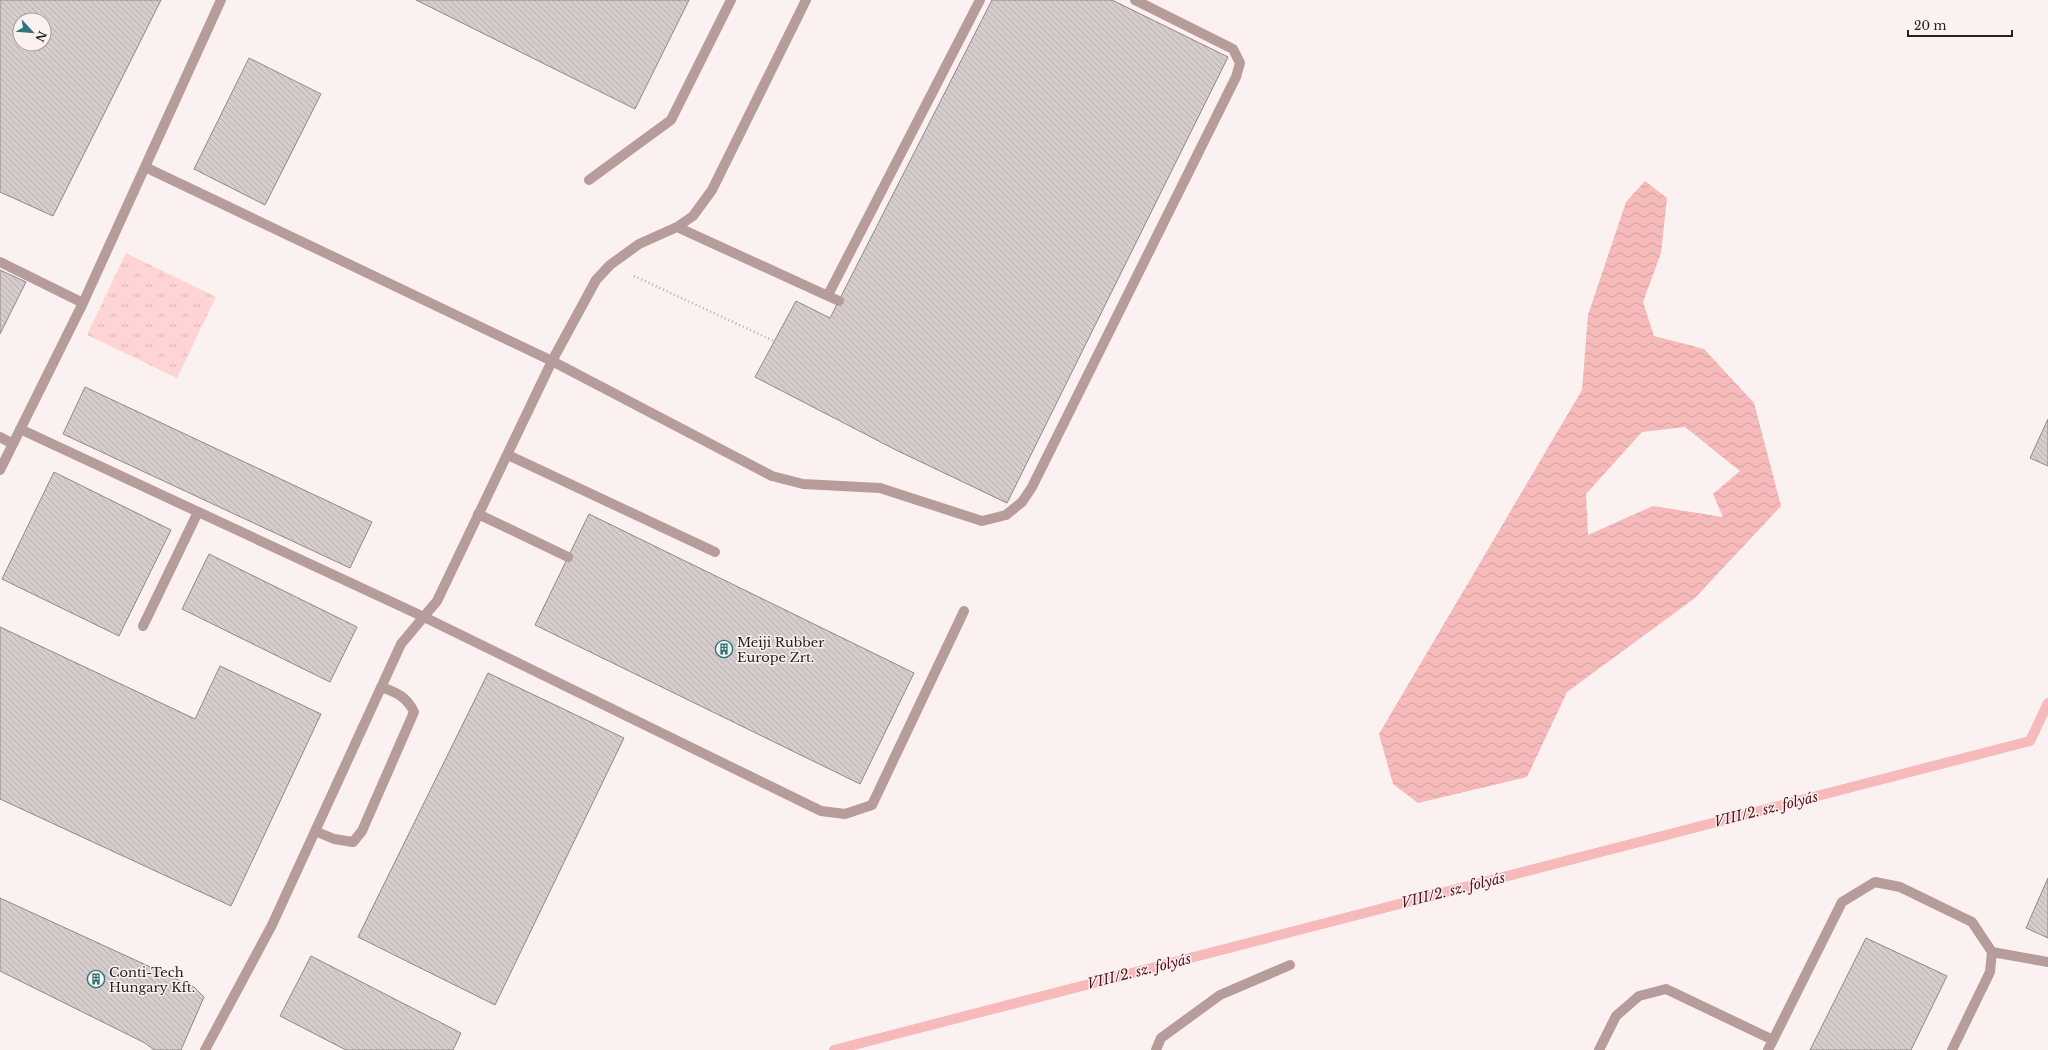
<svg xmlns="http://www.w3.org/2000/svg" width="2048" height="1050" viewBox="0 0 2048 1050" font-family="'Libre Baskerville',serif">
  <defs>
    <pattern id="park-tufts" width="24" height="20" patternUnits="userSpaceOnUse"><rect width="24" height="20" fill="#fed5d4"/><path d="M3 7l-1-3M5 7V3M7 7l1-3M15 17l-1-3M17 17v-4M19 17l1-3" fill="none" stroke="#dab7b6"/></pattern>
    <pattern id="water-waves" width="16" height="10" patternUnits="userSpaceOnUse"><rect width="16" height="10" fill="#f6baba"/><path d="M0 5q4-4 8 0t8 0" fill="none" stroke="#d3a0a0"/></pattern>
    <pattern id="building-back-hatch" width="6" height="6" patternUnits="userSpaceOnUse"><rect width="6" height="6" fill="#d6cccc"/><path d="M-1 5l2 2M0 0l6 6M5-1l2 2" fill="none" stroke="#b8afaf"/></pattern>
  </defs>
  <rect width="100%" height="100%" fill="#fbf1f1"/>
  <!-- park -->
  <path fill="url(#park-tufts)" d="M126 253 216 297 177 378 87 335Z"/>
  <!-- water -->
  <path fill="url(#water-waves)" fill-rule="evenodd" d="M1645 181 1667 198 1661 253 1643 302 1654 336 1704 349 1754 403 1781 506 1695 598 1567 692 1527 777 1418 803 1393 784 1379 734 1582 390 1588 315 1626 202ZM1685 427 1740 471 1713 494 1723 517 1653 506 1588 535 1586 494 1642 432Z"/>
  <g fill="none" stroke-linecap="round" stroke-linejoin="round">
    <!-- stream -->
    <path stroke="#f6baba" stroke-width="10" d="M834 1050 2030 741 2048 703"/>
  </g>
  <!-- building -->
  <path fill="url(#building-back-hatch)" stroke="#908786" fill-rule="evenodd" d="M0 0H161L53 216 0 192ZM20 20H44V44H20Z
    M416 0H689L635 109Z
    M992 0H1112L1228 57 1007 503 896 450 755 377 796 301 830 318Z
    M249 58 321 94 265 205 194 169Z
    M0 270 26 282 0 334Z
    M85 387 372 522 350 568 63 434Z
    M2048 419V466L2030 458Z
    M54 472 171 530 119 636 2 579Z
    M589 514 914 673 860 784 535 625Z
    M209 554 357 627 330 682 182 609Z
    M0 627 195 719 220 666 321 714 231 906 0 799Z
    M488 673 624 738 495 1005 358 937Z
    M2048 878V938L2026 928Z
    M0 898 194 987 204 997 181 1050H154L145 1043 0 971Z
    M1866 938 1947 976 1911 1050H1810Z
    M311 956 461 1033 453 1050H346L280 1016Z"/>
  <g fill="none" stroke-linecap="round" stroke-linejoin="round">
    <!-- path -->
    <path stroke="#b3abab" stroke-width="2.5" stroke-dasharray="1 3" stroke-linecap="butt" d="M634 276 774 341"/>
    <!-- lane -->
    <path stroke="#b69c9b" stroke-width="10" d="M145 167 552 361 772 476 803 484 880 488 982 521 1006 515 1022 502 1032 487 1236 77 1240 63 1233 49 1135 0
      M589 180 671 120 731 0
      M677 227 839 301
      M0 262 83 303
      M828 295 980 0
      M20 429 424 617 821 811 845 814 872 805 964 611
      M0 437 13 444
      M508 455 715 552
      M0 470 83 303 221 0
      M478 514 568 557
      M143 626 198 512
      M315 831 334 839 353 842 362 831 414 712C407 697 396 692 381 687
      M1992 952 2048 962
      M205 1050 272 925 401 644 437 601 552 361 596 280 610 265 639 244 677 227 693 216 712 190 806 0
      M1156 1050 1161 1038 1220 995 1290 965
      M1599 1050 1616 1016 1639 996 1666 989 1773 1040
      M1768 1050 1842 902 1875 882 1900 887 1972 922 1992 952 1990 972 1952 1050"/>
  </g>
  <!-- icons -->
  <defs>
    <symbol id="building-ring" viewBox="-11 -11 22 22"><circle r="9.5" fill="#fbf1f1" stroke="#2c7679" stroke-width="1.5"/><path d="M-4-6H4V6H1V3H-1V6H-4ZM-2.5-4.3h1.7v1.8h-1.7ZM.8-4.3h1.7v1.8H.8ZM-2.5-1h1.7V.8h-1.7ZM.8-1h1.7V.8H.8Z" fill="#2c7679"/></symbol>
  </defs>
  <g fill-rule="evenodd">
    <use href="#building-ring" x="714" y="639" width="20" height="20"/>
    <use href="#building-ring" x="86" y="969" width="20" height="20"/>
  </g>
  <g text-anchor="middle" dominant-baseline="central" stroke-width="3" stroke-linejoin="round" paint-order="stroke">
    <!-- poi labels -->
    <g font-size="13" fill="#252121" stroke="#fbf1f1" text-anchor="start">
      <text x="737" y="642">Meiji Rubber<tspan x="737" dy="15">Europe Zrt.</tspan></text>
      <text x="109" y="972">Conti-Tech<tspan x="109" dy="15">Hungary Kft.</tspan></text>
    </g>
    <!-- water labels -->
    <g font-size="14" font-style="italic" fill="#57121b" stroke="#fbf1f1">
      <text transform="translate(1766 809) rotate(-14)">VIII/2. sz. folyás</text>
      <text transform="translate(1453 890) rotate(-14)">VIII/2. sz. folyás</text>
      <text transform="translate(1139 971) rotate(-14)">VIII/2. sz. folyás</text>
    </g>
  </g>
  <!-- north arrow -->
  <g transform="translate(32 32) rotate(116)"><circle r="19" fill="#fbf1f1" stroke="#a59e9e"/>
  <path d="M0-3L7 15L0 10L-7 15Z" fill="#2c7679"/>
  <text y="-6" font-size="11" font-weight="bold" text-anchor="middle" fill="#252121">N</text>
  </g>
  <!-- scale -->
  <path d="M1908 30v6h104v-6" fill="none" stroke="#252121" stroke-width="2"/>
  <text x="1914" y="30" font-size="12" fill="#252121" stroke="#fbf1f1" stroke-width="3" paint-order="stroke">20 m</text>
</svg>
